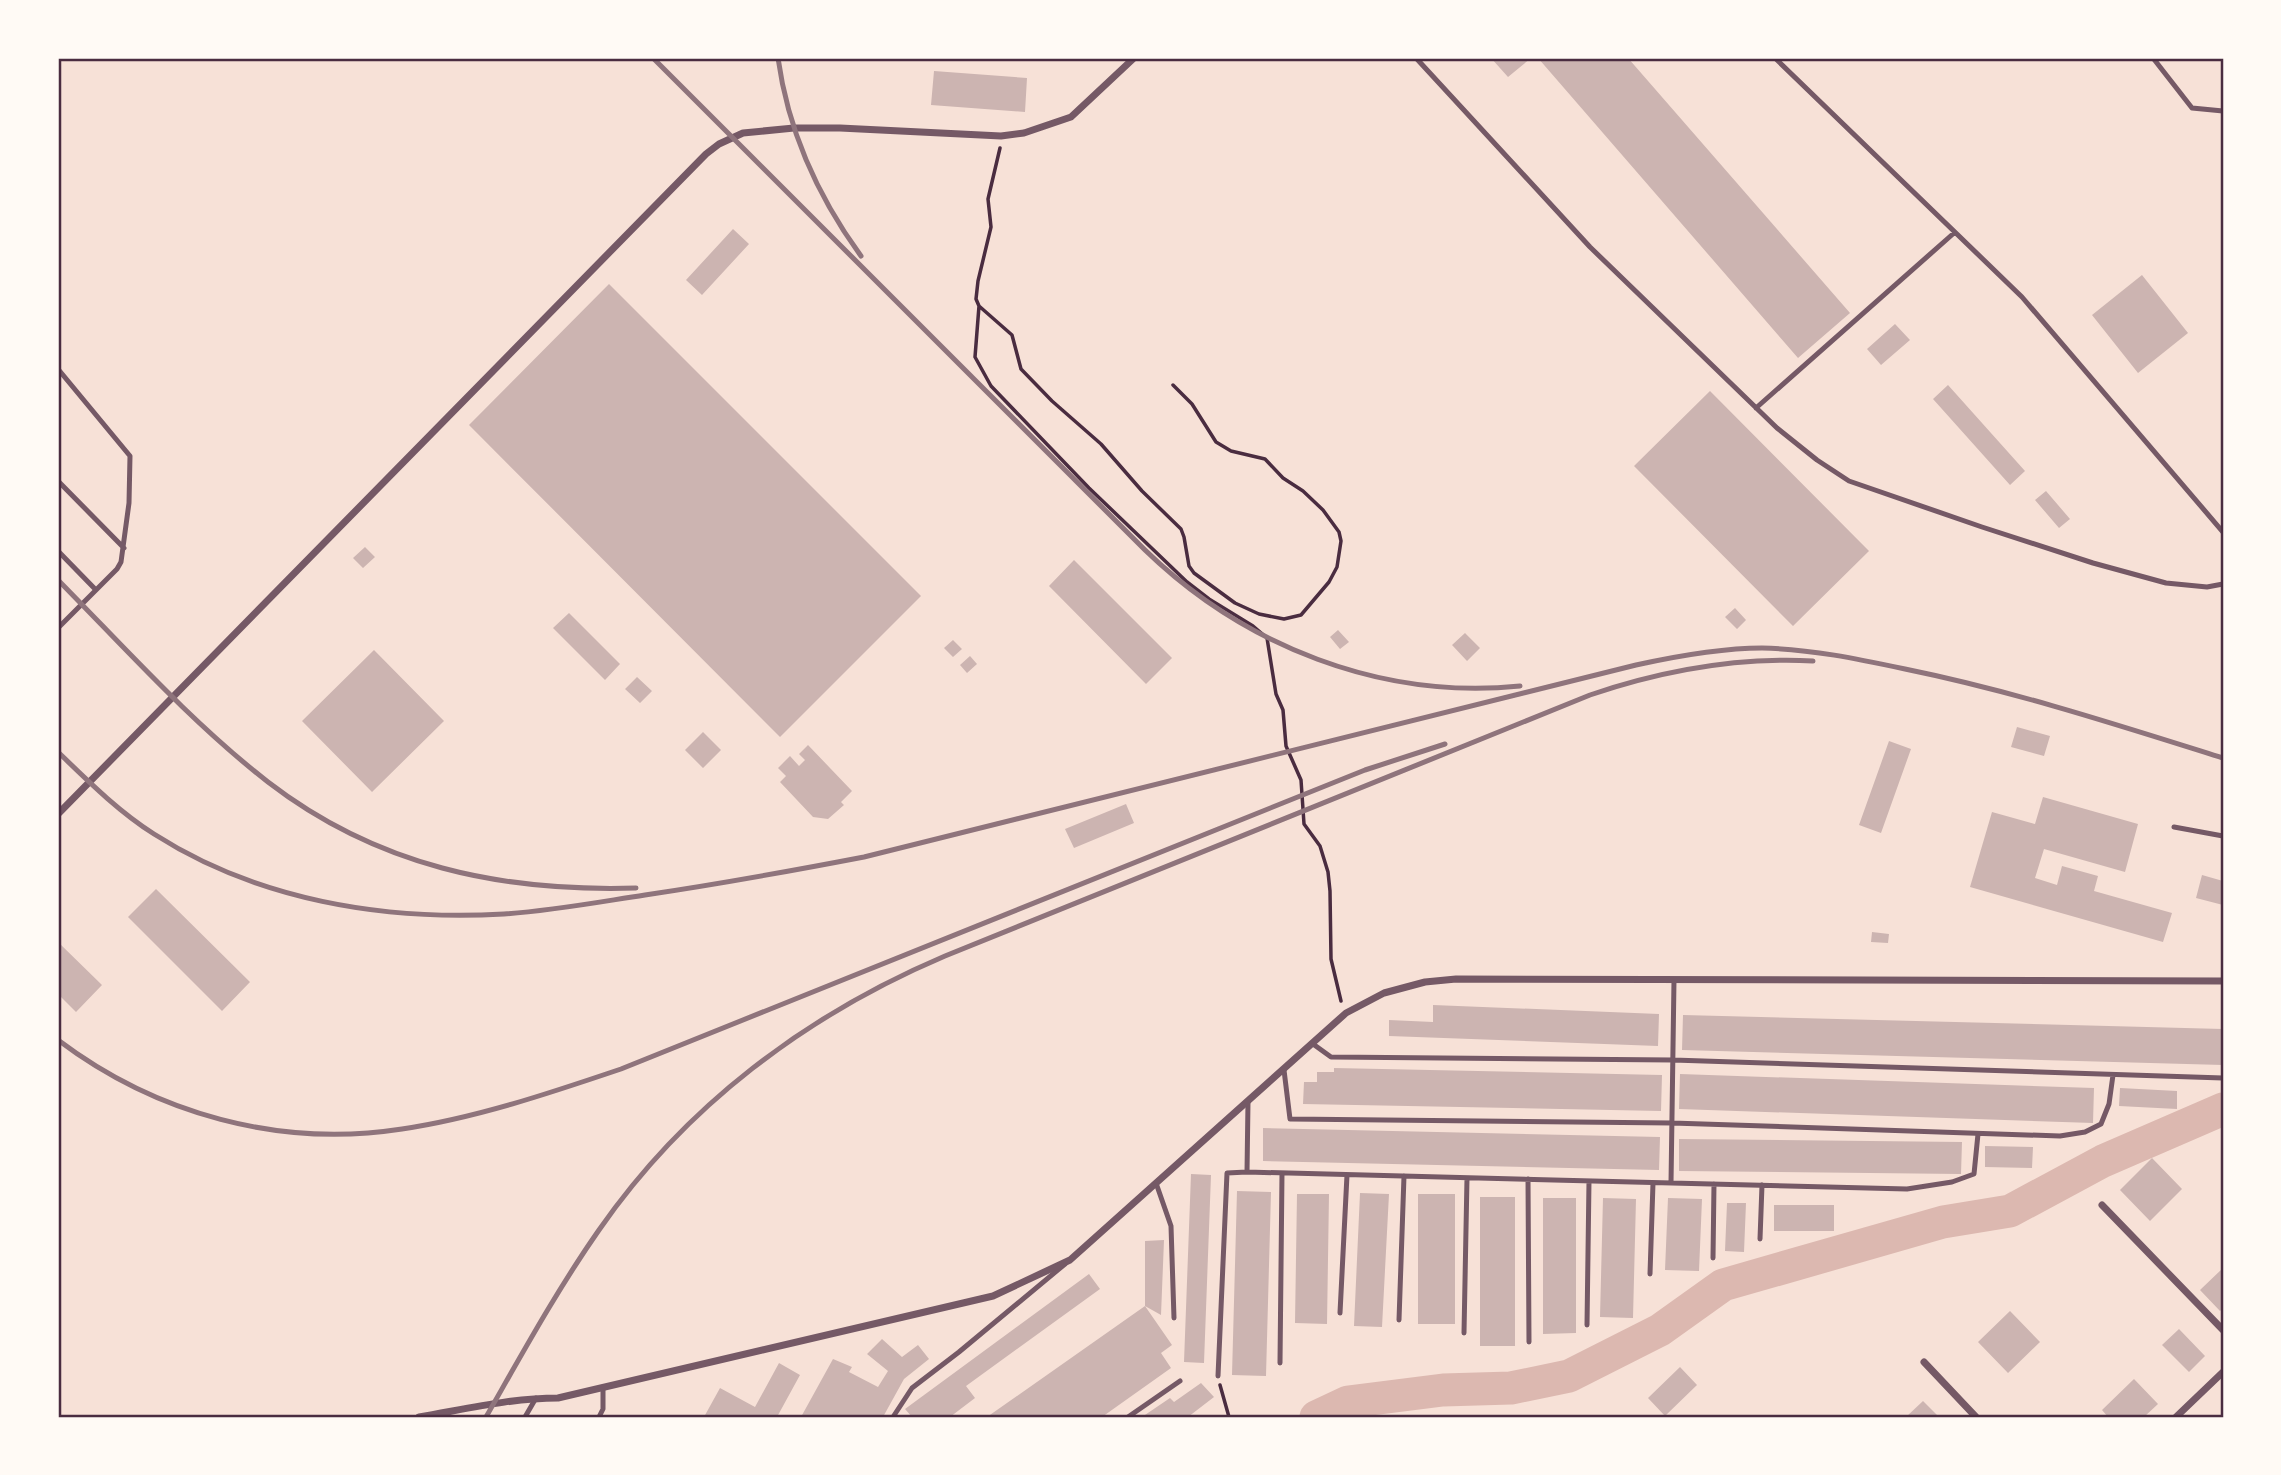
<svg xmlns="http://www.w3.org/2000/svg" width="2281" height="1475" viewBox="0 0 2281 1475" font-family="'Playfair Display',serif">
  <rect width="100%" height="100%" fill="#f7e1d7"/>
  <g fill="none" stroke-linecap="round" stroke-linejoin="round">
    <!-- river -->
    <path stroke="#dcb8b0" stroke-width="33" d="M1316 1417 1348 1402 1443 1390 1511 1388 1569 1376 1660 1330 1723 1285 1943 1222 2010 1211 2103 1161 2223 1109"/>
  </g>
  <!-- building -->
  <path fill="#ccb4b1" d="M1491 58H1531L1508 77Z
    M1538 58H1628L1850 313 1798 358Z
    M934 71 1027 78 1025 112 931 105Z
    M733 229 749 244 702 295 686 280Z
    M2142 275 2188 333 2138 373 2092 315Z
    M609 284 921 596 780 737 469 425Z
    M1895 324 1910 340 1881 365 1867 349Z
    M1948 385 2025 471 2010 485 1933 399Z
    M1710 391 1869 551 1793 626 1634 466Z
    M2046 491 2070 519 2059 528 2035 500Z
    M365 547 375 557 363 568 353 558Z
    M1074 560 1172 658 1146 684 1049 586Z
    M1735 608 1746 620 1737 629 1725 617Z
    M569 613 620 664 605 680 553 628Z
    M1338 630 1349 642 1340 649 1330 637Z
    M1465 633 1480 648 1467 661 1452 645Z
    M953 640 962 649 953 657 944 648Z
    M374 650 444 721 372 792 302 721Z
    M970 656 977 664 967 673 960 665Z
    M637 677 652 691 640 703 625 689Z
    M2017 727 2050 736 2044 756 2011 747Z
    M703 732 721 750 703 768 685 750Z
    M1889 741 1911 749 1881 833 1859 825Z
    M808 745 852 791 841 802 844 805 828 819 813 817 780 782 786 776 778 768 790 756 799 766 805 760 799 754Z
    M2043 797 2138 824 2125 872 2044 849 2035 878 2057 885 2062 866 2098 876 2094 891 2172 913 2163 942 1970 887 1992 812 2035 824Z
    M1126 804 1134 823 1074 848 1065 829Z
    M2202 875 2223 881V905L2196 898Z
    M156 889 250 982 222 1011 128 917Z
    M1872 932 1889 934 1888 943 1871 942Z
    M58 942 102 985 76 1012 58 994Z
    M1433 1005 1659 1014 1658 1046 1389 1036V1020L1433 1022Z
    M1683 1015 2223 1029V1065L1682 1050Z
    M1334 1068 1662 1075 1661 1111 1303 1104 1304 1082H1317V1072H1334Z
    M1680 1074 2094 1088 2093 1123 1679 1109Z
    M2120 1088 2177 1091V1109L2119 1106Z
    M1263 1128 1660 1137 1659 1170 1263 1161Z
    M1679 1139 1962 1142 1961 1174 1679 1171Z
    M1985 1146 2033 1147 2032 1168 1985 1167Z
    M2152 1158 2182 1189 2150 1221 2120 1190Z
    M1191 1174 1211 1175 1204 1363 1184 1362Z
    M1237 1191 1271 1192 1266 1376 1232 1375Z
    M1360 1193 1389 1194 1382 1327 1354 1326Z
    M1297 1194H1329L1327 1324 1295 1323Z
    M1418 1194H1455V1324H1418Z
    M1480 1197H1515V1346H1480Z
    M1543 1198H1576V1333L1543 1334Z
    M1603 1198 1636 1199 1633 1318 1600 1317Z
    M1668 1198 1702 1199 1699 1271 1665 1270Z
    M1727 1203H1746L1744 1252 1725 1251Z
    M1774 1205H1834V1231H1774Z
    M1164 1240 1161 1315 1145 1306V1241Z
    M2223 1268V1308L2220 1311 2200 1290Z
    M1089 1274 1100 1289 966 1386 975 1398 950 1417H912L905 1409Z
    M1145 1306 1172 1345 1161 1353 1171 1368 1102 1417H987Z
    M2010 1311 2040 1342 2008 1373 1978 1342Z
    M2179 1329 2205 1356 2189 1372 2162 1345Z
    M882 1339 902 1357 918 1345 929 1359 904 1379 883 1417H801L833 1359 852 1367 849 1372 878 1387 888 1371 867 1354Z
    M779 1363 800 1375 777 1417H704L720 1388 755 1407Z
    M1680 1367 1697 1385 1665 1416 1648 1398Z
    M2134 1379 2158 1404 2144 1417H2108L2102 1410Z
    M1201 1383 1214 1397 1188 1417 1180 1415 1177 1417H1142L1170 1398 1174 1402Z
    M1923 1401 1939 1417H1906Z"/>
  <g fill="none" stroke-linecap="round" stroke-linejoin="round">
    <!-- path -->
    <path stroke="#4a2c40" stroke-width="3.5" d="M1000 148 988 199 991 227 978 281 976 299 979 306 1012 335 1021 369 1052 401 1101 444 1142 491 1181 529 1184 537 1189 566 1194 573 1235 603 1259 614 1284 619 1301 615 1329 582 1337 567 1341 541 1339 532 1323 510 1303 491 1283 478 1265 459 1231 451 1216 442 1192 404 1173 385
      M979 306 975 357 991 386 1089 488 1187 582 1209 599 1253 626 1267 638 1276 694 1283 710 1286 746 1301 780 1304 824 1320 846 1328 872 1330 891 1331 959 1341 1001
      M1220 1385 1229 1417"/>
    <!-- service -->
    <path stroke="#755966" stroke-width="5" d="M1416 58 1590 247 1777 428 1817 460 1849 481 1982 527 2093 563 2166 583 2207 587 2223 584
      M1775 58 2022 297 2223 532
      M2153 58 2192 108 2223 111
      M58 369 130 456 129 503 121 562 117 569 58 628
      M1756 408 1954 233
      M58 481 124 548
      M58 551 96 590
      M2174 827 2223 836
      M1313 1044 1331 1057 1673 1060 2223 1078
      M1284 1070 1290 1119 1672 1123 2060 1136 2085 1132 2101 1124 2109 1104 2113 1075
      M1247 1172 1907 1189 1952 1182 1974 1174 1978 1134
      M1528 1179 1529 1342
      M1156 1183 1171 1226 1174 1318
      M1671 1183 1674 980
      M1760 1239 1762 1185
      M1713 1258 1714 1184
      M1650 1274 1653 1183
      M1340 1313 1347 1175
      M1399 1320 1404 1176
      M1587 1325 1589 1181
      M1464 1333 1467 1178
      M1280 1363 1282 1173
      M1218 1376 1227 1173 1247 1172 1248 1102
      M525 1417 536 1398
      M599 1417 603 1409V1387
      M893 1417 912 1388 959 1352 1065 1264
      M1128 1417 1180 1381"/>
    <!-- minor -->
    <path stroke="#755966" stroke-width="7" d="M58 814 706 154 719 144 743 133 794 128H840L1001 136 1024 133 1071 117 1134 58
      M2102 1205 2223 1330
      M1924 1362 1976 1417
      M419 1417C466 1409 511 1398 558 1398L993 1296 1070 1260 1346 1013 1384 993 1425 982 1456 979 2223 981
      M2176 1417 2223 1372"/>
    <!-- rail -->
    <path stroke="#8f747c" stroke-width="5" d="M653 58 1145 550C1244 646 1381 700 1520 686
      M778 58C788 130 818 197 861 256
      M58 580C126 649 191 722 268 782 377 866 501 892 636 888
      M58 752C88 781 118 811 154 834 257 900 383 921 504 914 551 911 599 902 645 895 719 884 791 871 864 857L1636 665C1677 656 1720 648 1762 648 1811 649 1858 659 1905 669 2013 691 2118 725 2223 758
      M58 1040C156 1114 279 1148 402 1129 476 1118 550 1093 621 1069L1365 770 1445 744
      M486 1417C522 1354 557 1290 599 1230 685 1106 806 1015 945 956L1590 695C1661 671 1738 657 1813 661"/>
  </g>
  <!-- border -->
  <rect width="2281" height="1475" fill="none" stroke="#fffaf5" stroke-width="119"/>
  <rect x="60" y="60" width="2162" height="1356" fill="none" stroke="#4a2c40" stroke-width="2.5"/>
</svg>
